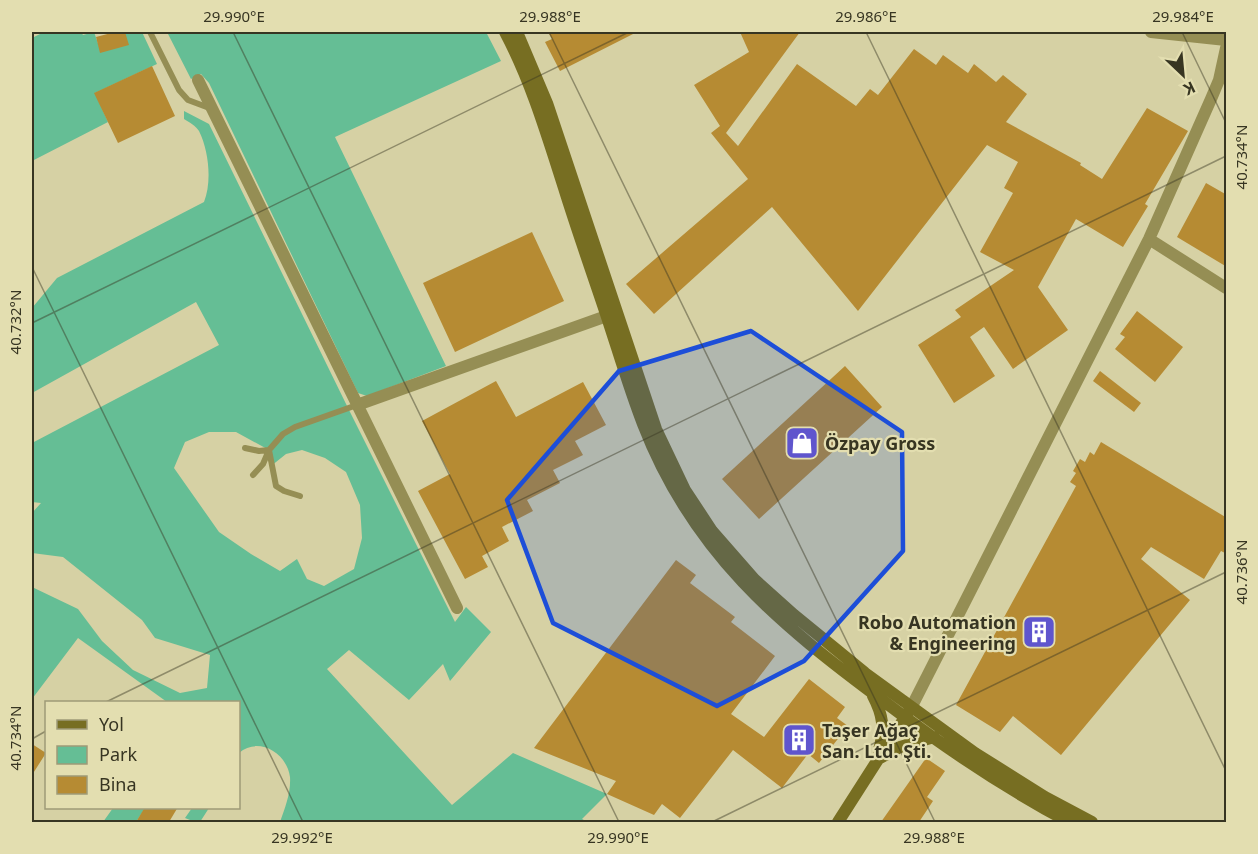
<svg xmlns="http://www.w3.org/2000/svg" width="1258" height="854" viewBox="0 0 1258 854" font-family="'Noto Sans',sans-serif">
  <rect width="100%" height="100%" fill="#d6d1a4"/>
  <!-- green -->
  <path fill="#65be95" fill-rule="evenodd" d="M44 32H81L83 35 94 32 101 52 121 32H142L157 64 95 93 108 122 32 161V38Z
    M167 32H486L501 61 335 137 446 366 367 396 358 393 209 83 201 74 191 79Z
    M184 111 209 124 348 408 455 622 466 607 491 632 450 681 443 664 409 700 349 650 327 669 452 805 513 753 607 794 582 819 588 822H280C285 808 291 793 290 777 287 753 258 736 239 753L238 702H167L78 638 32 699V587L78 609 102 641 133 670 180 693 207 688 210 655 155 638 142 620 63 557 32 553V513L41 503 32 502V443L219 345 196 302 32 393V308L57 278 204 202C212 182 209 151 199 131 196 126 189 122 184 119ZM209 432H236L269 450 271 466 286 454 302 450 325 458 346 472 360 505 362 538 354 569 324 586 307 579 297 559 280 571 251 554 219 532 174 468 185 442Z
    M113 808H145L136 822H103Z
    M192 808H209L200 822H195L185 818Z"/>
  <!-- building -->
  <path fill="#b68b33" d="M115 32H125L129 45 100 53 96 37Z
    M548 32H637L560 71 545 42 552 39Z
    M740 32H800L726 133 738 146 797 64 856 106 870 89 878 95 914 49 936 65 943 55 968 73 974 64 996 82 1003 75 1027 94 1006 122 1081 163 1080 165 1102 179 1147 108 1188 131 1145 204 1148 206 1123 247 1076 219 1038 287 1068 330 1013 369 984 327 970 337 995 376 954 403 918 345 961 317 955 310 1014 270 980 252 1013 193 1004 188 1018 162 987 145 858 311 772 207 654 314 626 284 748 179 711 133 720 126 694 85 749 52Z
    M152 66 175 116 118 143 94 93Z
    M1206 183 1227 195V267L1177 237Z
    M532 232 564 301 455 352 423 283Z
    M1137 311 1183 347 1155 382 1115 349 1125 337 1120 334Z
    M845 366 882 407 759 519 722 479Z
    M1100 371 1141 403 1134 412 1093 381Z
    M496 381 516 417 583 382 606 425 575 441 583 455 553 470 560 483 527 500 533 511 502 527 509 541 482 556 488 567 465 579 418 491 450 474 422 421Z
    M1101 442 1227 518V554L1221 551 1204 579 1151 547 1141 559 1190 600 1061 755 1013 716 1000 732 956 705 1076 486 1070 482 1076 473 1073 471 1080 459 1085 462 1090 452 1094 455Z
    M676 560 696 575 690 583 735 617 731 622 775 656 731 714 764 737 809 679 845 707 837 718 848 726 819 763 808 754 782 788 733 750 680 818 662 804 654 815 607 794 616 781 534 748Z
    M32 744 46 753 32 775Z
    M926 758 945 771 927 797 933 801 919 822H881Z
    M145 807H178L169 822H136Z"/>
  <g fill="none" stroke-linecap="round" stroke-linejoin="round">
    <!-- lane -->
    <path stroke="#958e54" stroke-width="6" d="M150 32 179 90 188 100 212 109
      M245 448 259 451 269 450 276 486 284 491 300 496
      M253 475 263 464 269 450 283 434 295 427 357 405"/>
    <!-- street -->
    <path stroke="#958e54" stroke-width="12" d="M1151 32 1226 40
      M198 80 457 608
      M1149 239 1226 288
      M357 405 615 313
      M911 708 1149 239 1211 99 1219 80 1226 48"/>
    <!-- secondary -->
    <path stroke="#776e22" stroke-width="12" d="M505 32C531 81 547 135 564 188 577 230 592 272 606 314 618 350 629 388 643 424 693 553 778 623 886 703 944 747 1005 788 1069 822
      M517 32 547 103 656 429 685 490 712 531 754 579 794 615 865 673 975 753 1045 797 1092 822
      M873 696C883 715 885 729 879 750
      M880 758 900 747 934 737
      M838 822 909 711"/>
  </g>
  <!-- marked area -->
  <path fill="#1d4ed8" fill-opacity="0.2" stroke="#1d4ed8" stroke-width="4.5" stroke-linejoin="round" d="M751 331 902 432 903 551 804 661 717 706 553 623 507 500 619 371Z"/>
  <!-- ticks -->
  <path fill="none" stroke="#373522" stroke-width="1.5" stroke-opacity="0.45" d="M233 32 619 822M549 32 935 822M866 32 1226 771M1182 32 1226 123M32 267 303 822M32 323 629 32M106 702 1226 156M32 739 46 731M712 822 1226 572"/>
  <!-- icons -->
  <defs>
    <symbol id="shop-square" viewBox="-11 -11 22 22"><rect x="-9" y="-9" width="18" height="18" rx="4" fill="#5f55cd" stroke="#e3deb0"/><path d="M-5-2.5h2.3a2.7 3.5 0 0 1 5.4 0H5L5.5 6h-11ZM-1.5-2.5h3a1.5 2.3 0 0 0-3 0Z" fill="#fff"/></symbol>
    <symbol id="building-square" viewBox="-11 -11 22 22"><rect x="-9" y="-9" width="18" height="18" rx="4" fill="#5f55cd" stroke="#e3deb0"/><path d="M-4-6H4V6H1V3H-1V6H-4ZM-2.5-4.3h1.7v1.8h-1.7ZM.8-4.3h1.7v1.8H.8ZM-2.5-1h1.7V.8h-1.7ZM.8-1h1.7V.8H.8Z" fill="#fff"/></symbol>
  </defs>
  <g fill-rule="evenodd">
    <use href="#shop-square" x="783" y="424" width="38" height="38"/>
    <use href="#building-square" x="1020" y="613" width="38" height="38"/>
    <use href="#building-square" x="780" y="721" width="38" height="38"/>
  </g>
  <g text-anchor="middle" dominant-baseline="central" stroke-width="4.5" stroke-linejoin="round" paint-order="stroke">
    <!-- poi labels -->
    <g font-size="18" font-weight="bold" fill="#373522" stroke="#e3deb0" text-anchor="start">
      <text x="825" y="443">Özpay Gross</text>
      <text x="1016" y="622" text-anchor="end">Robo Automation<tspan x="1016" dy="21">&amp; Engineering</tspan></text>
      <text x="822" y="730">Taşer Ağaç<tspan x="822" dy="21">San. Ltd. Şti.</tspan></text>
    </g>
  </g>
  <!-- border -->
  <rect width="1258" height="854" fill="none" stroke="#e3deb0" stroke-width="66"/>
  <!-- legend -->
  <rect x="45" y="701" width="195" height="108" fill="#e3deb0" stroke="#9e9a77" stroke-width="1.5"/>
  <rect x="57" y="720" width="30" height="9" fill="#776e22" stroke="#9e9a77" stroke-width="1.5"/>
  <text x="99" y="731" font-size="18" fill="#373522">Yol</text>
  <rect x="57" y="746" width="30" height="18" fill="#65be95" stroke="#9e9a77" stroke-width="1.5"/>
  <text x="99" y="761" font-size="18" fill="#373522">Park</text>
  <rect x="57" y="776" width="30" height="18" fill="#b68b33" stroke="#9e9a77" stroke-width="1.5"/>
  <text x="99" y="791" font-size="18" fill="#373522">Bina</text>
  <!-- north arrow -->
  <g transform="translate(1183 75) rotate(154)" stroke="#e3deb0" stroke-width="4.5" paint-order="stroke">
  <path d="M0-4.5L10 22L0 15L-10 22Z" fill="#373522"/>
  <text y="-9" font-size="16" font-weight="bold" text-anchor="middle" fill="#373522">K</text>
  </g>
  <rect x="33" y="33" width="1192" height="788" fill="none" stroke="#373522" stroke-width="2"/>
  <g font-size="15" text-anchor="middle" fill="#373522">
    <text x="234" y="22">29.990°E</text>
    <text x="550" y="22">29.988°E</text>
    <text x="866" y="22">29.986°E</text>
    <text x="1183" y="22">29.984°E</text>
    <text transform="translate(1242 157) rotate(-90)" y="5">40.734°N</text>
    <text transform="translate(16 322) rotate(-90)" y="5">40.732°N</text>
    <text transform="translate(1242 572) rotate(-90)" y="5">40.736°N</text>
    <text transform="translate(16 738) rotate(-90)" y="5">40.734°N</text>
    <text x="302" y="843">29.992°E</text>
    <text x="618" y="843">29.990°E</text>
    <text x="934" y="843">29.988°E</text>
  </g>
</svg>
